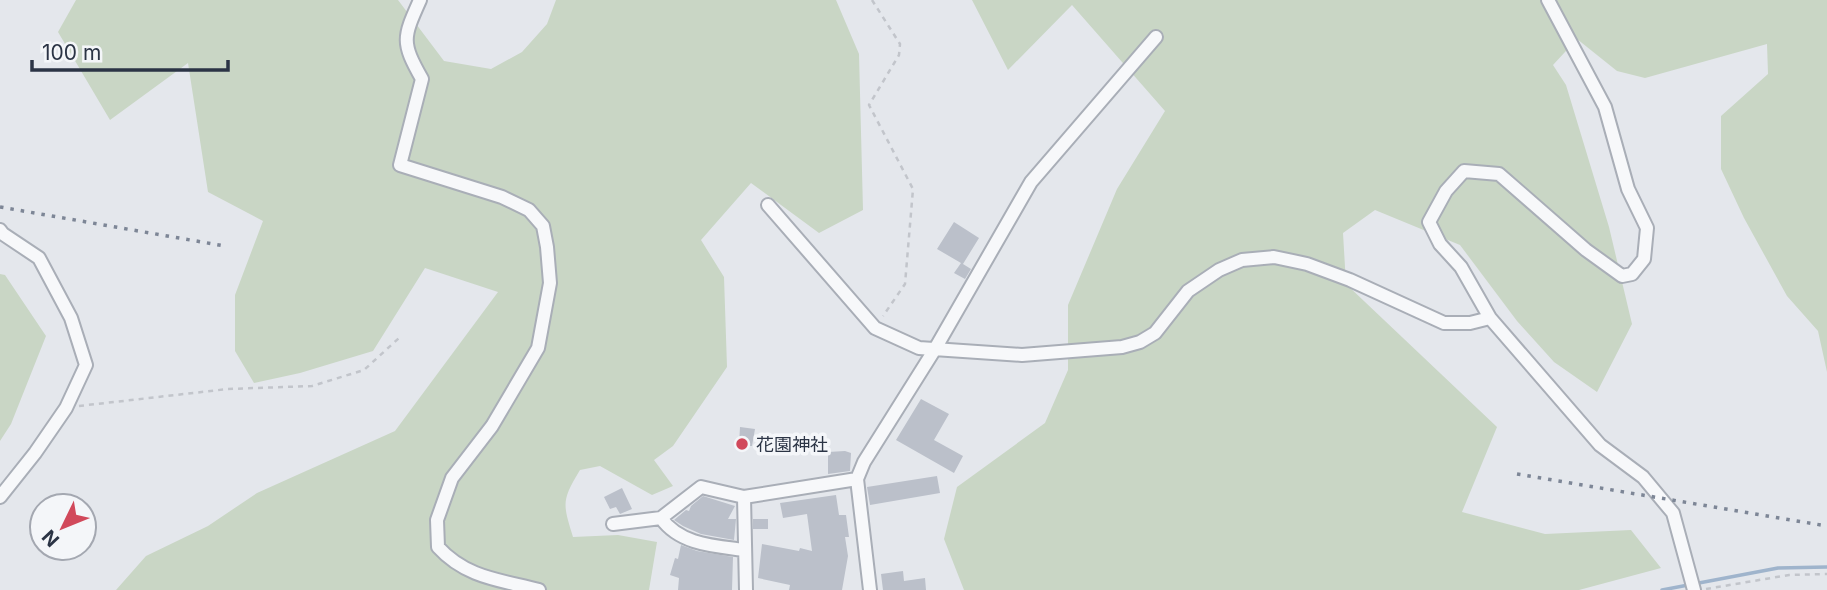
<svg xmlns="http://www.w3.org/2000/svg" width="1827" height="590" viewBox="0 0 1827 590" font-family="Inter,'Noto Sans JP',sans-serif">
  <rect width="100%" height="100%" fill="#e4e7ec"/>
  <!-- green -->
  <path fill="#c9d6c5" d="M76 0H398L444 61 491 69 522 52 547 24 556 0H836L859 54 863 210 819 233 751 183 701 240 724 277 727 367 673 446 654 460 673 486 652 495 600 466 580 470C561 501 563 504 573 537L618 535 657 542 649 590H116L146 556 208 526 257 493 395 431 498 292 425 268 373 351 300 373 254 383 235 351V295L263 221 208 192 188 63 110 120 58 32Z
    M972 0H1827V372L1818 331 1787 296 1744 218 1721 169V116L1768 74 1767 44 1645 78 1617 71 1577 39 1553 65 1566 85 1609 227 1632 324 1597 392 1554 362 1517 321 1460 245 1375 210 1343 233 1346 284 1497 427 1462 512 1545 534 1631 530 1661 568 1579 590H964L944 539 957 487 1045 423 1068 370V305L1117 189 1165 111 1072 5 1008 70Z
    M0 274 5 275 46 336 11 424 0 441Z"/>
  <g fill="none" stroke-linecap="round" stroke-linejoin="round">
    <!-- stream -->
    <path stroke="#9fb4cc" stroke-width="3.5" d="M1662 590 1778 568 1827 567"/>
  </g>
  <!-- building -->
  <path fill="#bbc0ca" d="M954 222 979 238 963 264 971 269 965 279 954 273 961 263 937 249Z
    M921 399 949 414 934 440 963 456 954 473 896 440Z
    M740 427 755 429 752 446 739 445Z
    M845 451 851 453 850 471 828 474V452Z
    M937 476 940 493 870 505 867 487Z
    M622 488 632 509 620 514 616 507 610 509 604 497Z
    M836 495 839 515H846L849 537H845L848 556 842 590H789L790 585 758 578 762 544 799 551 800 548 812 551 807 514 783 518 780 503Z
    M703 496 735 506 728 519H736L734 540 701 534 683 526 674 520 686 510 689 511 691 506Z
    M753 519H768V529H753Z
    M681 545 697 551 733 557 732 590H678L679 578 670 575 675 558 678 559Z
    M903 571 904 581 925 578 926 590H883L881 574Z"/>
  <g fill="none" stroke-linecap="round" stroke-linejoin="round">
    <defs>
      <path id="street" d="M420 0C403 38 401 42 422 79L400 165 502 197 529 210 543 226 547 247 550 283 538 348 492 426 452 478 437 520 438 547C466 578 501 580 539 590
        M1548 0 1605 107 1628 189 1647 228 1644 259 1632 274 1622 276 1586 250 1499 174 1464 171 1446 191 1429 222 1440 244 1461 267 1490 318 1600 445 1643 477 1673 513 1694 590
        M768 205 875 328 919 348 1022 355 1122 347 1140 342 1155 333 1188 291 1219 270 1242 260 1274 257 1307 264 1350 280 1444 323H1470L1490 318
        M0 230 3 234 39 258 71 318 86 365 66 408 35 453 0 497
        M744 497 857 479
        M661 518 701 487 744 497 746 590
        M613 524 661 518C680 545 715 546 745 550
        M870 590 857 479 864 462 935 349 1031 182 1156 37"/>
    </defs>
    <!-- street casing -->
    <use href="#street" stroke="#a9aeb7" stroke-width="16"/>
    <!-- path -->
    <path stroke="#c2c5cb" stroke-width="2.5" stroke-dasharray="5 5" stroke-linecap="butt" d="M872 0 900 44 899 55 869 105 913 189 905 284 883 316
      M79 406 228 389 312 386 364 370 399 338
      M1706 589 1789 575 1827 574"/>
    <!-- street -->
    <use href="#street" stroke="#f7f8fa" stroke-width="12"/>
    <!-- rail -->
    <path stroke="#7d8696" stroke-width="3.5" stroke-dasharray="3.5 7" stroke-linecap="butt" d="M0 207 225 246
      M1517 474 1827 526"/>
  </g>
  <!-- markers -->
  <circle fill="#d1495b" stroke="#f4f6f9" stroke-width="2.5" cx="742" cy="444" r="7"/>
  <g text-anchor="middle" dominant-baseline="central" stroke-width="7" stroke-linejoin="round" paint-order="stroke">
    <!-- poi labels -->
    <g font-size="18" fill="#2b3445" stroke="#f4f6f9" text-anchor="start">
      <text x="756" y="444">花園神社</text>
    </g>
  </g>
  <!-- north arrow -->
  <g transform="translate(63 527) rotate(227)"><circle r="33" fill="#f4f6f9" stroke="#a4a8b1" stroke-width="2"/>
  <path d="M0-5L12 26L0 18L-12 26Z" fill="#d1495b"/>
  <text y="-10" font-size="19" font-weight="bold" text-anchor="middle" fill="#2b3445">N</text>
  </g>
  <!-- scale -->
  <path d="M32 60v10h196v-10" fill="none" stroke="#2b3445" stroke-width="3.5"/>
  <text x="42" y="60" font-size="21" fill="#2b3445" stroke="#f4f6f9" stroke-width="5" paint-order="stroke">100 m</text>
</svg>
